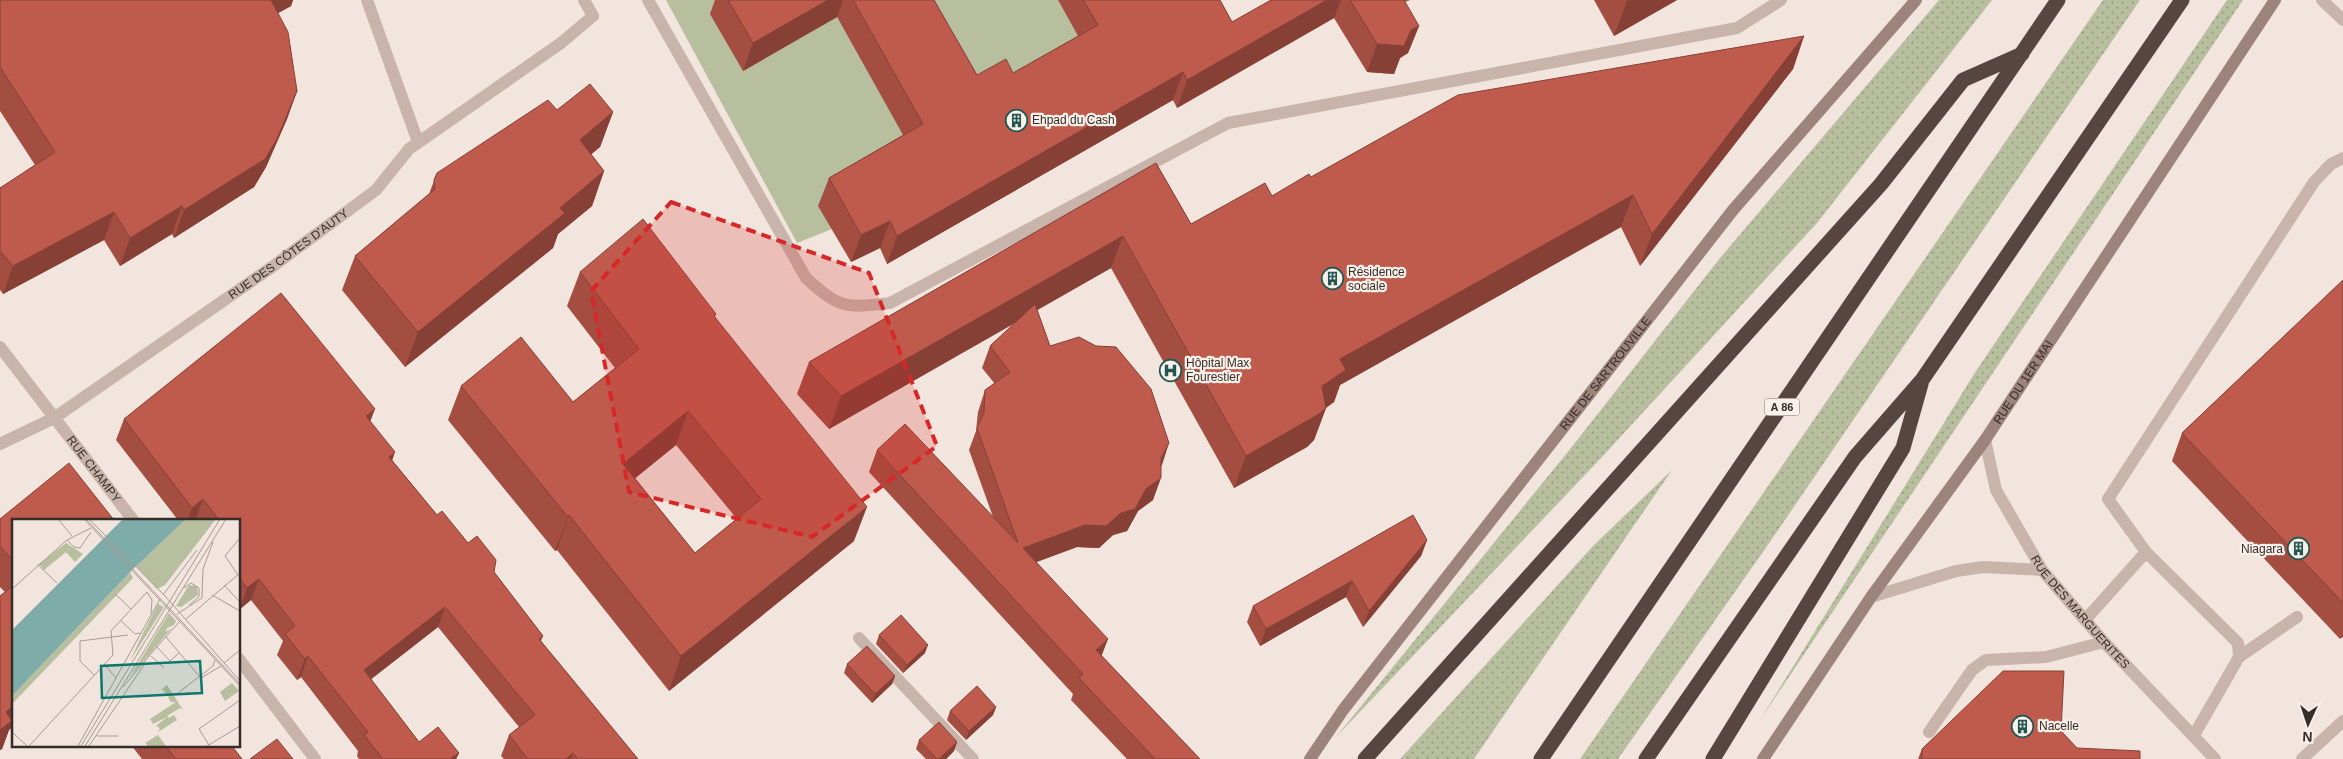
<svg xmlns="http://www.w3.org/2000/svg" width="2343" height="759" viewBox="0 0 2343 759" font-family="Arial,sans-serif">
  <defs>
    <pattern id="grass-dots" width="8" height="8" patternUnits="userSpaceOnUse" patternTransform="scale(1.25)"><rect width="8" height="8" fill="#b8bf9e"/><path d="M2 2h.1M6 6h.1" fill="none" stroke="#969b81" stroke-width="1.8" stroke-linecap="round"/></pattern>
  </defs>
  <rect width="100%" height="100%" fill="#f1e5dd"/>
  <!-- grass -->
  <path fill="url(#grass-dots)" d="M1939 0H1992L1817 223 1602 457 1336 737 1571 448 1720 258Z
    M2103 0H2140L1774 536 1618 759H1580Z
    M2227 0H2243L1760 720 1976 371Z
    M1672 470 1474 759H1400L1593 546Z"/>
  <!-- garden -->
  <path fill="#b8bf9e" d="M666 0H736L837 17 905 138 819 206 832 229 797 243Z
    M908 0H1058L1088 53 967 103Z"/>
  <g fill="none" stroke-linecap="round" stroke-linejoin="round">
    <!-- lane -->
    <path stroke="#c8b4aa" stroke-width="12" d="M367 0 418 142
      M648 0 806 278C840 309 846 308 890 303L1228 123 1737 28 1781 0
      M2322 0 2343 20
      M561 43 593 16 584 0
      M1871 597 1956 571 1983 567 2042 570
      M2086 619 2146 552
      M2239 657 2297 617
      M1929 732 1972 670 1986 660 2046 657 2104 642
      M2194 735 2239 657 2238 643 2146 552 2108 499 2314 182 2331 164 2343 158"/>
    <!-- street -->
    <g stroke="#c8b4aa" stroke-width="12">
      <path id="s1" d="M0 347 133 520"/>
      <path id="s2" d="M1985 440 1996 490 2042 570 2104 642 2215 759"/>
      <path id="s3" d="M0 444 54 418 272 267 376 190 409 149 561 43"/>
      <path d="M859 638 973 759"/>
      <path d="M239 659 315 759"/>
      <path d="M2302 759 2343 721"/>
    </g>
    <!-- secondary -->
    <g stroke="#9c837b" stroke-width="12">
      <path id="s4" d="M1310 759 1343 710 1733 210 1916 0"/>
      <path id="s5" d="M1763 759 1871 597 1985 440 2275 0"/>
    </g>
    <!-- highway -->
    <path stroke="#574541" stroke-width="15" d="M1365 759 1881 184 1963 80 2022 54
      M1541 759 2058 0
      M1646 759 1855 457 1922 380 2182 0
      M1713 759 1903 448 1921 384"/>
  </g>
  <!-- wall -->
  <path fill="#a44e42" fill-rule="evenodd" d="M0 0H293L291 6 278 13 297 91 287 119 266 167 254 187 174 238 172 234 120 266 104 240 3 294 0 290V187V188L35 165 0 111Z
    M715 0H934L977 75 1013 73 1078 36 1058 0H1220L1232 22 1271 0H1410L1405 2 1419 26 1408 53 1400 58 1394 74 1367 72 1334 18 1177 108 1173 100 887 264 880 248 851 262 818 206 829 178 903 135 837 17 743 71 710 14Z
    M1594 0H1677L1614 36Z
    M1804 36 1793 69 1640 266 1621 227 1340 385 1334 402 1326 408 1314 440 1307 447 1234 488 1111 268 1037 310 1050 346 1161 466 1153 500 1138 511 1127 531 1113 535 1099 548 1077 547 1036 562 1102 656 1200 759H1127L1071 700 1073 694 869 472 877 450 993 517 969 450 976 431 978 412 985 390 995 384 982 368 990 346 1015 323 829 429 797 394 809 362 1156 163 1191 224 1272 196 1311 177Z
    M557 110 613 112 600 147 591 154 604 171 592 206 558 234 553 248 405 367 342 290 355 256 429 194 437 173Z
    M580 272 716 314 715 317 854 541 669 691 557 550 555 551 448 420 461 386 573 402 615 368 567 306ZM676 445 737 519 695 553 635 478Z
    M2343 280V637L2340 639 2172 461 2182 433Z
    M124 419 370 421 392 460 437 515 468 543 494 572 543 636 541 641 638 759H504L501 756 509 735 519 727 438 627 371 679 419 742 459 753 456 759H359L357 756 358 751 301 677 297 680 277 655 283 641 251 600 240 609 239 607V520H196V519L195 520H178L116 440Z
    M0 519 14 520V725L9 730 2 749 0 750V596L5 592 0 587Z
    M1427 540 1421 556 1363 627 1346 597 1260 646 1247 622 1253 606Z
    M879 635 925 653 903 673 876 644Z
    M847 664 895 676 892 684 872 703 844 673Z
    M996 707 993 715 966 740 947 720 950 711Z
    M2061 731 2077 748 2140 759H1918L1922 749Z
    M919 740 957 742 954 751 946 759H926L916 749Z
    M131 745H231L242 759H142Z"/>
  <!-- shaded-wall -->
  <path fill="#864036" d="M267 0H293L291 6 258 24Z
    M828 0H843L837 17 743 71 753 43Z
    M1327 0H1341L1334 18 1177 108 1187 80Z
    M1629 0H1677L1614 36 1627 1Z
    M1419 26 1408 53 1400 58 1394 74 1367 72 1377 44 1411 30Z
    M1804 36 1793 69 1640 266 1652 234Z
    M1183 72 1173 100 887 264 897 236Z
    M297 91 287 119 266 167 254 187 174 238 184 210Z
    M613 112 600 147 567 175 580 140Z
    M604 171 592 206 558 234 553 248 405 367 418 332 560 208Z
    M1633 195 1621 227 1340 385 1334 402 1311 418 1322 386 1340 359Z
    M182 206 172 234 120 266 130 238Z
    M114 212 104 240 3 294 13 266Z
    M890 221 880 248 851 262 861 235Z
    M1123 236 1111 268 829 429 841 396Z
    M1326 408 1314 440 1307 447 1234 488 1246 456Z
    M375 409 367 430 366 416Z
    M688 411 676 445 611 498 623 464Z
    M1169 443 1162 465 1153 479 1161 458Z
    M395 452 388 473 389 457Z
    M1161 478 1153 500 1138 511 1127 531 1113 535 1099 548 1077 547 1015 570 1023 548 1146 489Z
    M203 499 196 519 195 520H188L192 508Z
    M867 507 854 541 669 691 681 656Z
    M569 515 557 550 555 551 568 517Z
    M1427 540 1421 556 1363 627 1369 611Z
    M259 579 251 600 240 609 247 588Z
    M1352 581 1346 597 1260 646 1266 629Z
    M445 607 438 627 356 691 364 670Z
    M1108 639 1100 660 1096 650Z
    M928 645 925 653 903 673 907 665Z
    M308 656 301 677 297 680 305 659Z
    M895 676 892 684 872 703 875 694Z
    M14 696V725L9 730 2 749 0 750V727L6 712Z
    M996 707 993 715 966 740 969 731Z
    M957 742 954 751 946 759H939Z
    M459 753 456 759H450Z
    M573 753 571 759H566Z"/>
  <!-- building -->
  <path fill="#bf5b4d" stroke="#864036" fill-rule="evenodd" d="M0 0H271L288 32 297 91 277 139 265 159 184 210 182 206 130 238 114 212 13 266 0 251V187V188L55 152 0 67Z
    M728 0H828L753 43Z
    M853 0H934L977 75 1006 59 1013 73 1098 25 1083 0H1220L1232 22 1271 0H1327L1187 80 1183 72 897 236 890 221 861 235 829 178 923 124Z
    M1350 0H1404L1419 26 1411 30 1404 46 1377 44Z
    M1804 36 1652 234 1633 195 1340 359 1346 370 1322 386 1326 408 1319 414 1246 456 1123 236 841 396 809 362 1156 163 1191 224 1265 183 1272 196 1309 174 1311 177 1458 95Z
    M590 84 613 112 580 140 604 171 560 208 565 213 418 332 355 256 435 189 434 180 437 173 548 100 557 110Z
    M643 219 716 314 714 316 867 507 681 656 569 515 568 517 461 386 521 337 573 402 639 349 580 272ZM688 411 761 499 695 553 623 464Z
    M2343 280V603L2182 433Z
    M281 293 375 409 366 416 395 452 389 457 437 515 442 511 468 543 477 536 496 560 494 572 543 636 539 639 638 759H578L573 753 566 759H528L509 735 535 715 445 607 364 670 419 742 438 727 459 753 450 759H383L364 735 368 732 308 656 305 659 285 634 295 626 259 579 247 588 239 577V520H219L203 499 192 508 124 419Z
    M1035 304 1050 346 1079 337 1096 346 1116 347 1151 389 1169 443 1161 458V478L1146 489 1135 509 1121 513 1106 526 1085 525 1023 548 1108 639 1096 650 1200 759H1155L1079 678 1083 674 877 450 905 424 1018 543 977 428 984 413 985 390 1010 372 990 346Z
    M69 463 114 520H14V562L0 546V519Z
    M1413 515 1427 540 1369 611 1352 581 1266 629 1253 606Z
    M14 585V705L6 712 12 721 0 730V596Z
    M901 615 928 645 907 665 879 635Z
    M867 646 895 676 875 694 847 664Z
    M2003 671H2064L2061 731 2077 748 2140 751V759H1922V749Z
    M977 686 996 707 969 731 950 711Z
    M939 722 957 742 939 759H937L919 740Z
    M277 739 293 759H250Z
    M165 745H231L242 759H176Z"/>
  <!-- marked area -->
  <path fill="#d62828" fill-opacity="0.2" stroke="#d62828" stroke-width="4" stroke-dasharray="10 6" stroke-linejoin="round" d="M671 202 869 273 937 446 812 537 629 492 591 291Z"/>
  <!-- icons -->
  <defs>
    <symbol id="building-ring" viewBox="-11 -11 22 22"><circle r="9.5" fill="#f9f0ea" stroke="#215653" stroke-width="1.5"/><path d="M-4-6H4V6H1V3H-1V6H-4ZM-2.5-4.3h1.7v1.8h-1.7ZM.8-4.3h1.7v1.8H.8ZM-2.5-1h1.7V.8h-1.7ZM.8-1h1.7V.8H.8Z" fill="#215653"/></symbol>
    <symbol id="hospital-ring" viewBox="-11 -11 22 22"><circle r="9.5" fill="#f9f0ea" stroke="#215653" stroke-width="1.5"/><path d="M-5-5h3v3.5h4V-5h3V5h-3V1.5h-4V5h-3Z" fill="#215653"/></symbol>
  </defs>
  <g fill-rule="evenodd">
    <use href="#building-ring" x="1004" y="108" width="25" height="25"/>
    <use href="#building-ring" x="1320" y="266" width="25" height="25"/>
    <use href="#hospital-ring" x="1158" y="358" width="25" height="25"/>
    <use href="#building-ring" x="2286" y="536" width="25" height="25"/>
    <use href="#building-ring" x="2010" y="714" width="25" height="25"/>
  </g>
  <g text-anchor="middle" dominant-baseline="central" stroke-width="4.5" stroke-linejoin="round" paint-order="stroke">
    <!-- shield labels -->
    <rect fill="#f9f0ea" stroke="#706763" stroke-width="1" x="1764.5" y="398.5" width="35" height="17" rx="4"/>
    <g font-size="11" font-weight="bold" fill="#362c29">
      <text x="1782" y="407">A 86</text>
    </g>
    <!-- poi labels -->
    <g font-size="12" fill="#362c29" stroke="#f9f0ea" text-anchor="start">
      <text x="1032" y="120">Ehpad du Cash</text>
      <text x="1348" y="272">Résidence<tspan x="1348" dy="14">sociale</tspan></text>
      <text x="1186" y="363">Hôpital Max<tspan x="1186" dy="14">Fourestier</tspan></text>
      <text x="2283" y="549" text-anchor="end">Niagara</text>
      <text x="2039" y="726">Nacelle</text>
    </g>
    <!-- street labels -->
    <g font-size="12" fill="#362c29" stroke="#f9f0ea">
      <text stroke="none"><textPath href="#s3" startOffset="346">RUE DES CÔTES D'AUTY</textPath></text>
      <text stroke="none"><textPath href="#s4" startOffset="486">RUE DE SARTROUVILLE</textPath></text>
      <text stroke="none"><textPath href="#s5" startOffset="458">RUE DU 1ER MAI</textPath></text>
      <text stroke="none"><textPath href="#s1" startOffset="154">RUE CHAMPY</textPath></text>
      <text stroke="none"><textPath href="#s2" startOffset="200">RUE DES MARGUERITES</textPath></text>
    </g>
  </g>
  <!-- overview -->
  <g transform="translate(12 519)">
    <rect width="228" height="228" fill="#f1e5dd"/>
    <path d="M177 66 185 67 186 76 169 88 164 87ZM146 85 152 88 118 142 131 114ZM157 94 164 102 162 106 155 109 154 113 160 109 118 158Z" fill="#b8bf9e"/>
    <path d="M174 0H204L153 66 145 70 124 47ZM54 24 71 35 63 43 54 33 32 51 27 45ZM118 53 121 59 0 185V177ZM220 164 227 172 213 182 208 173Z" fill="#b8bf9e"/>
    <path d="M155 166 171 191 168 189 155 197 157 199 162 196 165 201 146 213 148 209 144 207 155 198 141 205 138 200 164 183H159L156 178 159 175H154L150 170ZM146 216 154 227H136L133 224Z" fill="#b8bf9e"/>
    <path d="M111 0H174L119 52 0 177V111Z" fill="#7eaca9"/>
    <path fill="none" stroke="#a69b95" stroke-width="1" d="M46 0 60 17M72 0 228 167M74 0 228 165M77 0 153 77 228 162M55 21 62 28 68 29 79 13M55 21 79 9M25 45 45 64M226 56 213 37 228 19M212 66 228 83M172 69 179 64 187 69V78L177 86M0 70 55 21M103 75 119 90M151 76 185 31M200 76 228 92M190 79 191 50 201 23M165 95 190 79M174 100 228 54M109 102 123 115 128 114M154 118 187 157M145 128 158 142 167 134M139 137 152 149M136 138 168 102M212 144 228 131M92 145 104 159M82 156 68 142V122L116 116M189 159 209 147M111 168 138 136M166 174 201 147 203 141M0 213 15 227M85 217H106M197 226 187 210 228 181M17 227 101 136 99 112 135 73 140 81 139 95M66 227 148 80M69 227 208 0M73 227 214 0M77 227 132 146M195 227 228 207"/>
    <path fill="#0f766e" fill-opacity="0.15" stroke="#0f766e" stroke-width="2.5" d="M188 142 190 174 90 179 89 147Z"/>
    <rect width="228" height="228" fill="none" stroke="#362c29" stroke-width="2.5"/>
  </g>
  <!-- north arrow -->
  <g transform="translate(2308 724) rotate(183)" stroke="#f9f0ea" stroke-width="4" paint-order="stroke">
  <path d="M0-4L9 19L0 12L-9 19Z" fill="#362c29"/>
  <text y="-8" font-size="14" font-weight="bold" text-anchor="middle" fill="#362c29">N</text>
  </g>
</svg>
